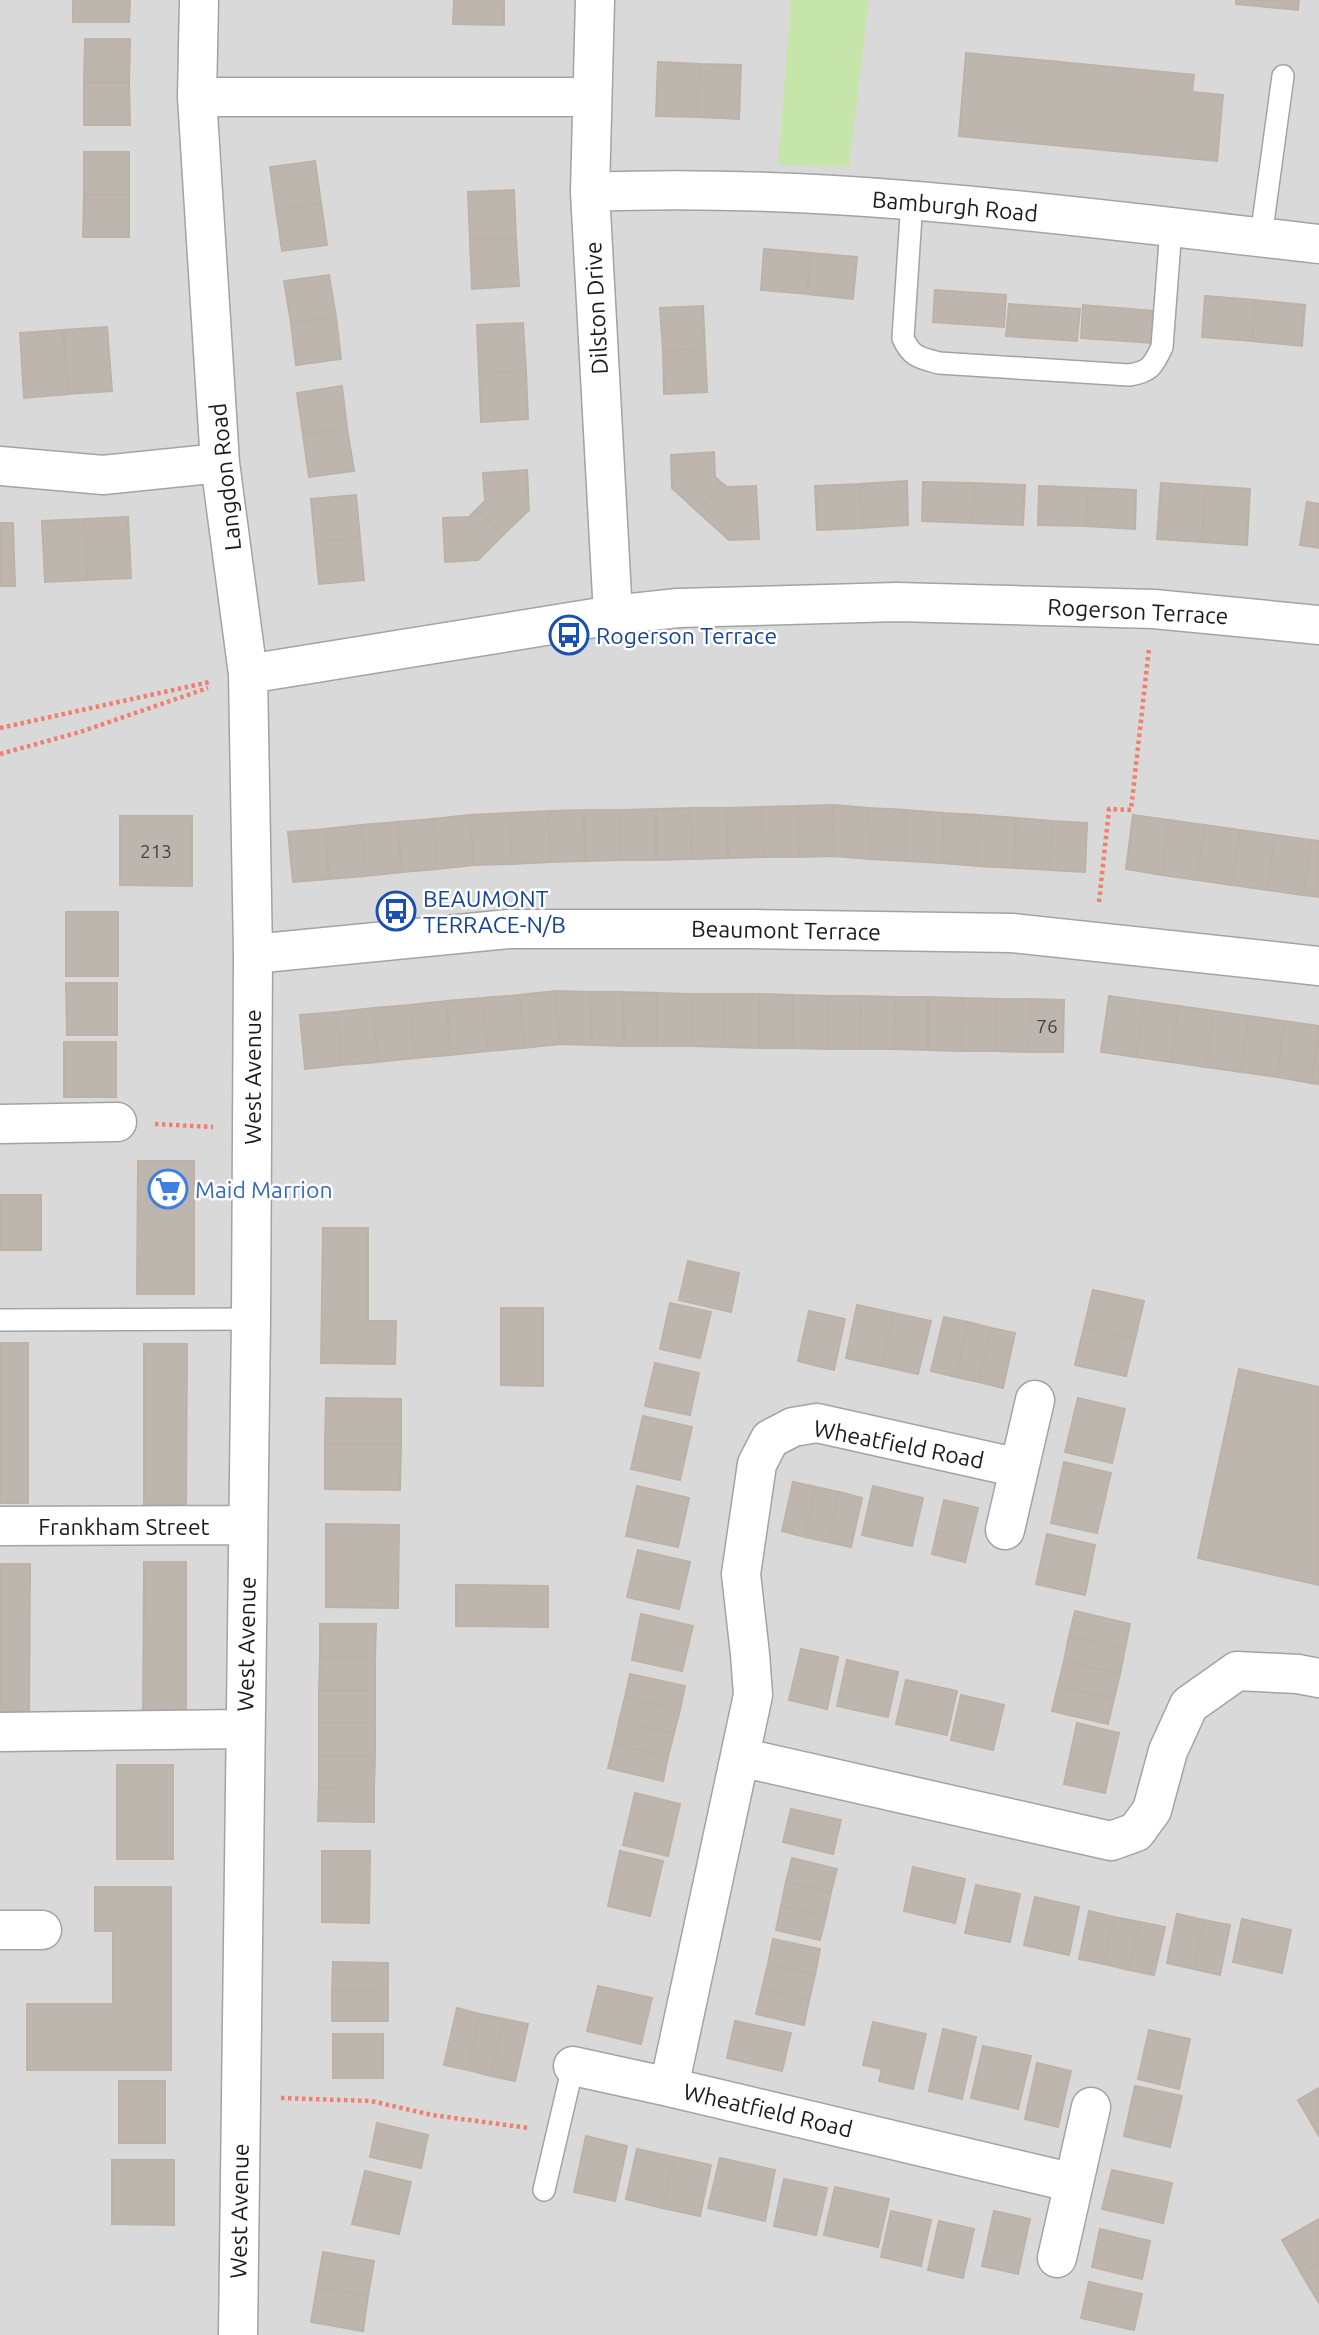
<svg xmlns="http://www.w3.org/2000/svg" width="1319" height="2335" viewBox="0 0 1319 2335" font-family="Ubuntu,sans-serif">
  <rect width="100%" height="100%" fill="#edeae2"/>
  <!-- residential -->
  <path fill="#dad9d9" d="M0 0H1319V2335H0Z"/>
  <!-- grass -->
  <path fill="#c6e5aa" d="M791 0H869L849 167 778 165Z"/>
  <!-- building -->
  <path fill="#bdb6af" stroke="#beb1a6" stroke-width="2" d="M73 0H130L129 22H73Z
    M454 0H504V25L453 24Z
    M1236 0H1299L1298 10 1236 4Z
    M85 39H130L129 82H84Z
    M966 53 1194 75 1192 92 1223 95 1217 161 959 136Z
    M658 62 699 64 698 117 656 116Z
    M699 64 741 65 739 119 698 117Z
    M84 82H129L130 125H84Z
    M84 152H129V195H84Z
    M315 161 321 203 276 209 270 167Z
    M514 190 516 238 470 240 468 192Z
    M84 195H129V237H83Z
    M321 203 327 245 282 251 276 209Z
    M516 238 519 286 472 289 470 240Z
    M764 249 811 253 807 294 761 290Z
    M811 253 857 257 853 299 807 294Z
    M329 275 336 317 291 323 284 281Z
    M935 290 1006 295 1004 327 933 322Z
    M1205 296 1255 300 1252 341 1202 337Z
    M1255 300 1305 305 1302 346 1252 341Z
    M1009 304 1080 309 1077 341 1006 336Z
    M1083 305 1154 311 1153 343 1081 338Z
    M703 306 705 349 663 351 660 308Z
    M336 317 341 359 296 365 291 323Z
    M523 323 526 371 479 373 477 325Z
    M107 327 112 391 68 394 63 330Z
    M63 330 68 394 24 398 20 333Z
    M705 349 707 392 664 394 663 351Z
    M526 371 528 419 481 422 479 373Z
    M342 386 347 428 303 435 297 393Z
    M347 428 354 471 309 477 303 435Z
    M714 452 715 477 722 483 697 511 672 488 671 455Z
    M527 470 529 510 503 535 476 510 485 501 483 473Z
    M907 481 908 525 863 528 860 484Z
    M923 482 974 483 973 523 922 521Z
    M722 483 727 487 756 486 759 539 729 540 697 511Z
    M974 483 1025 485 1023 525 973 523Z
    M1161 483 1206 486 1202 542 1157 539Z
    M860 484 863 528 817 530 815 486Z
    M1039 486 1088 488 1086 526 1038 525Z
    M1206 486 1250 489 1247 545 1202 542Z
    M1088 488 1136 490 1135 529 1086 526Z
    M356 495 360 538 315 542 311 499Z
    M1307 502 1319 504V548L1300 545Z
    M476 510 503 535 478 560 445 562 443 518 469 517Z
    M128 517 131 578 87 580 85 519Z
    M85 519 87 580 45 582 42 521Z
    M0 523H13L15 586H0Z
    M360 538 364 580 319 584 315 542Z
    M833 805 834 856 799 857 797 806Z
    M833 805 869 808 870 859 834 856Z
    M797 806 799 857H763L762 807Z
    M762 807 763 857 728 858 726 808Z
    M690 808H726L728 858 692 859Z
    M690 808 692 859 656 860V809Z
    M869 808 906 810V861L870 859Z
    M656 809V860H621L620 810Z
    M584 810 585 861 550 862 549 811Z
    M584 810H620L621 860 585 861Z
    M906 810 943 813 942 863 906 861Z
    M549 811 550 862 512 864 509 813Z
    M509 813 512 864 474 865 469 815Z
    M943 813 979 815 978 866 942 863Z
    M469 815 474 865 438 869 433 819Z
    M979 815 1016 818 1014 868 978 866Z
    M1133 815 1169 820 1162 875 1126 869Z
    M120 816H192V886L120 885Z
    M1016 818 1052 821 1050 870 1014 868Z
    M433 819 438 869 402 872 397 822Z
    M1169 820 1205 825 1197 880 1162 875Z
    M1052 821 1087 823 1085 872 1050 870Z
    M397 822 402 872 366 876 361 825Z
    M361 825 366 876 329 879 325 829Z
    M1205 825 1240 830 1232 885 1197 880Z
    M325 829 329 879 293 882 288 832Z
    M1240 830 1275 835 1268 890 1232 885Z
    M1275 835 1311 840 1303 895 1268 890Z
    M1311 840 1319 841V897L1303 895Z
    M66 912H118V976H66Z
    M66 983H117V1035H67Z
    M555 991 560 1044 524 1048 519 995Z
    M555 991 590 992 592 1045 560 1044Z
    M590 992H623L624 1046 592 1045Z
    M623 992 657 993V1046H624Z
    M657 993 691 994V1046H657Z
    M691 994H725V1047L691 1046Z
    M725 994H759V1048L725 1047Z
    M759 994 793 995V1048H759Z
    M519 995 524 1048 488 1051 482 998Z
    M793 995 827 996V1049L793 1048Z
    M827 996H861L860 1049H827Z
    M861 996 895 997 894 1049H860Z
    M1109 996 1144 1001 1136 1057 1101 1052Z
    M895 997H928V1050L894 1049Z
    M928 997 963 998 962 1051 928 1050Z
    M482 998 488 1051 451 1055 446 1001Z
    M963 998 996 999V1051H962Z
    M996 999H1030L1029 1052 996 1051Z
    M1030 999 1064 1000 1063 1052H1029Z
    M446 1001 451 1055 415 1058 410 1005Z
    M1144 1001 1179 1006 1171 1062 1136 1057Z
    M410 1005 415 1058 378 1062 373 1008Z
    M1179 1006 1214 1011 1206 1067 1171 1062Z
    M373 1008 378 1062 341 1065 337 1012Z
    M1214 1011 1249 1016 1241 1072 1206 1067Z
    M337 1012 341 1065 305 1069 300 1015Z
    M1249 1016 1284 1021 1277 1077 1241 1072Z
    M1284 1021 1319 1026 1311 1083 1277 1077Z
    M1319 1029V1084L1311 1083Z
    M64 1042H116V1097H64Z
    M138 1161H194V1294H137Z
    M0 1195H41V1250H0Z
    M323 1228H368V1321H396L395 1364 321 1363Z
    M688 1261 739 1273 731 1312 679 1300Z
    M1093 1290 1144 1301 1135 1339 1084 1327Z
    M670 1303 711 1312 700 1358 660 1349Z
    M857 1305 894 1313 882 1366 846 1358Z
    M501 1308H543V1386L501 1385Z
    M809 1311 845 1319 834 1370 798 1361Z
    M894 1313 931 1321 918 1374 882 1366Z
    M944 1317 968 1322 956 1377 931 1371Z
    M968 1322 991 1328 979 1382 956 1377Z
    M1084 1327 1135 1339 1126 1376 1075 1365Z
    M991 1328 1015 1333 1003 1388 979 1382Z
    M0 1343H28V1503H0Z
    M144 1344H187L186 1504H144Z
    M655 1363 699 1373 690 1415 645 1406Z
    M1239 1369 1319 1387V1585L1198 1558Z
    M326 1398 401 1399V1444H325Z
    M1078 1398 1125 1409 1112 1463 1065 1452Z
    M643 1416 692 1427 680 1480 631 1469Z
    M325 1444H401L400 1490 325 1489Z
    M1064 1462 1111 1473 1097 1533 1051 1523Z
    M793 1482 816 1487 805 1537 782 1531Z
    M637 1486 689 1498 678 1547 626 1536Z
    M873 1486 923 1498 912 1546 862 1535Z
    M816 1487 839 1492 828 1542 805 1537Z
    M839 1492 862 1498 851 1547 828 1542Z
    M944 1500 978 1508 965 1562 932 1554Z
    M326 1524 399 1525 398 1608 326 1607Z
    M1047 1534 1095 1545 1085 1595 1036 1584Z
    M638 1550 690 1562 679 1609 627 1597Z
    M144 1562H186V1721H143Z
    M0 1564H30L29 1724H0Z
    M456 1585 548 1586V1627L456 1626Z
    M1075 1611 1130 1624 1125 1649 1069 1636Z
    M641 1614 693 1626 682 1671 632 1660Z
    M320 1624H376L375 1658 320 1657Z
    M1069 1636 1125 1649 1120 1674 1064 1661Z
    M801 1649 838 1657 827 1709 789 1700Z
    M320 1657 375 1658V1690H319Z
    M847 1660 898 1672 888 1717 837 1706Z
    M1064 1661 1120 1674 1114 1699 1058 1686Z
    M630 1674 685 1686 680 1710 625 1697Z
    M906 1680 957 1691 947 1735 896 1724Z
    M1058 1686 1114 1699 1108 1724 1052 1711Z
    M319 1690H375V1723H319Z
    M961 1695 1004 1705 993 1750 951 1740Z
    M625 1697 680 1710 674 1733 619 1721Z
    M619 1721 674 1733 668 1757 614 1744Z
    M319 1723H375V1756H319Z
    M1077 1723 1119 1733 1105 1793 1064 1784Z
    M614 1744 668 1757 663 1781 608 1768Z
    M319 1756H375L374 1789 319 1788Z
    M117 1765H173V1859H117Z
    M319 1788 374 1789V1822L318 1821Z
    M635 1793 680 1804 668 1856 623 1845Z
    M791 1809 841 1820 833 1854 783 1842Z
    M322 1851H370L369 1923 322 1922Z
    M620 1851 663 1861 650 1916 608 1906Z
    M792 1858 837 1869 831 1892 786 1882Z
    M913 1867 965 1879 955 1923 904 1911Z
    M786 1882 831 1892 826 1916 781 1906Z
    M976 1885 1020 1894 1010 1942 965 1933Z
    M95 1887H171V2070H27V2004H113V1931H95Z
    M1035 1897 1079 1907 1069 1955 1024 1945Z
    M781 1906 826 1916 820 1940 776 1930Z
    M1089 1911 1114 1917 1104 1964 1079 1959Z
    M1177 1914 1204 1920 1194 1969 1167 1963Z
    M1114 1917 1140 1922 1129 1970 1104 1964Z
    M1242 1919 1291 1930 1282 1973 1233 1962Z
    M1204 1920 1230 1925 1220 1975 1194 1969Z
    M1140 1922 1165 1927 1154 1975 1129 1970Z
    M773 1939 820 1949 815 1975 768 1964Z
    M333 1962 388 1963V1992L332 1991Z
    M768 1964 815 1975 809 2000 762 1989Z
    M598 1986 652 1998 641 2044 587 2031Z
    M762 1989 809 2000 804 2025 756 2014Z
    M332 1991 388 1992V2021H332Z
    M457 2008 480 2014 468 2070 444 2065Z
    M480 2014 504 2019 491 2076 468 2070Z
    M504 2019 528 2024 515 2081 491 2076Z
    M735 2021 791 2033 782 2071 727 2058Z
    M873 2022 926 2034 913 2089 879 2081 882 2069 863 2065Z
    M943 2029 976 2037 962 2099 929 2091Z
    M1149 2030 1190 2039 1179 2089 1138 2079Z
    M333 2034H383V2078H333Z
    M983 2046 1031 2056 1018 2109 971 2098Z
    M1037 2063 1071 2071 1058 2127 1025 2119Z
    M119 2081H165V2143H119Z
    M1135 2086 1182 2096 1170 2147 1124 2136Z
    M1319 2088V2136L1298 2100Z
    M377 2123 428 2135 421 2168 370 2157Z
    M586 2136 627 2146 615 2201 574 2192Z
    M637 2149 674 2157 662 2208 626 2199Z
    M674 2157 711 2165 700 2216 662 2208Z
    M720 2158 775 2170 765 2221 708 2208Z
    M112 2160H174V2225L112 2224Z
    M1112 2170 1172 2183 1163 2223 1102 2209Z
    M365 2171 411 2182 399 2234 352 2224Z
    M784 2179 827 2188 816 2235 774 2226Z
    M835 2187 889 2199 878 2247 824 2235Z
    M891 2211 931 2220 921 2266 881 2257Z
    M994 2211 1030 2219 1018 2274 982 2266Z
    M1319 2219V2263L1301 2273 1282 2240Z
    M939 2221 974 2229 963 2278 928 2270Z
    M1100 2229 1150 2241 1142 2279 1092 2267Z
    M323 2252 374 2261 368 2296 317 2287Z
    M1319 2263V2303L1301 2273Z
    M1089 2282 1142 2294 1134 2330 1081 2318Z
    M317 2287 368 2296 363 2331 311 2322Z"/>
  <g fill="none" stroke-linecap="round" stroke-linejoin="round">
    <defs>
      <path id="lane" d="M912 200 903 338C911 357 920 358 939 363L1129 375C1150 372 1153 366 1162 347L1171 228
        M1261 237 1283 76
        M0 1320 251 1319
        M544 2190 573 2066"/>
      <path id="street" d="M199 0 197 97 220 463 248 674 253 954 251 1319 238 2335
        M595 0 590 192 613 615
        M197 97H591
        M590 192C834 182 1077 217 1319 244
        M0 466 103 475 220 463
        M248 674 613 615 678 608 897 602 1154 609 1319 625
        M253 954 509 929H753L1012 933 1319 966
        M0 1124 117 1122
        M1019 1468 817 1423 793 1427 770 1439 757 1464 741 1574 750 1654 753 1695 669 2087 1074 2183
        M0 1526 248 1525
        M1005 1530 1035 1400
        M0 1732 245 1729
        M740 1757 1111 1841 1136 1832 1152 1810 1168 1751 1189 1705 1237 1671 1298 1674 1319 1678
        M0 1930H42
        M573 2066 669 2087
        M1057 2258 1091 2107"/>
    </defs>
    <!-- lane casing -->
    <use href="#lane" stroke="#a3a3a3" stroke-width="24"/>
    <!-- street casing -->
    <use href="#street" stroke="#a3a3a3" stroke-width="41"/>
    <!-- path -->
    <path stroke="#f27f6e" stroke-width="4.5" stroke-dasharray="3.5 3.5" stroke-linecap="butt" d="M0 728 210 682
      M0 754 80 732 208 688
      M1099 902 1109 809 1131 810 1149 648
      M155 1124 213 1127
      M281 2098 371 2101 432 2115 529 2128"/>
    <!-- lane -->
    <use href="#lane" stroke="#fff" stroke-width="21"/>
    <!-- street -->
    <use href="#street" stroke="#fff" stroke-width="38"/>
  </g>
  <!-- icons -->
  <defs>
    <symbol id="bus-ring" viewBox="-11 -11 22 22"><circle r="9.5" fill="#fff" stroke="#1a4fb4" stroke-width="1.5"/><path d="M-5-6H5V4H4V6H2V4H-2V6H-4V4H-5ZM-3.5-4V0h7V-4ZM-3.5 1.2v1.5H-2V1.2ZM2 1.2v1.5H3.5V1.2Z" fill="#1a4fb4"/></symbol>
    <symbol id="supermarket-ring" viewBox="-11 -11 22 22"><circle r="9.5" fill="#fff" stroke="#3f7fe0" stroke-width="1.5"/><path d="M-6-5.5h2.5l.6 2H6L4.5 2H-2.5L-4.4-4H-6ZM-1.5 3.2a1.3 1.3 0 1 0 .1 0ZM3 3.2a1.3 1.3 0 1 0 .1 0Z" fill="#3f7fe0"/></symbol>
  </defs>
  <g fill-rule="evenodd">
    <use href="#bus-ring" x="547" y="613" width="44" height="44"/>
    <use href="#bus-ring" x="374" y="889" width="44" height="44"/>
    <use href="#supermarket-ring" x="146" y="1167" width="44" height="44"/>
  </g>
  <g text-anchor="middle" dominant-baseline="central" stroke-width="5" stroke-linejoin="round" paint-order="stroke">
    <!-- number labels -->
    <g font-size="19" fill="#444241">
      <text x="156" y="851">213</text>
      <text x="1047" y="1026">76</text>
    </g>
    <!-- street labels -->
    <g font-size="23" fill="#1c1c1c" stroke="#fff">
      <text transform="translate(955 206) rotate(5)">Bamburgh Road</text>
      <text transform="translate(596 308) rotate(-93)">Dilston Drive</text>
      <text transform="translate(225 477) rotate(-96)">Langdon Road</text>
      <text transform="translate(1138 611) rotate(3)">Rogerson Terrace</text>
      <text transform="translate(786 930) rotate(1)">Beaumont Terrace</text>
      <text transform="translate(252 1077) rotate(-90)">West Avenue</text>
      <text transform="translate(899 1444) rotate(11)">Wheatfield Road</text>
      <text x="124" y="1526">Frankham Street</text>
      <text transform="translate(246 1644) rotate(-89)">West Avenue</text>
      <text transform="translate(768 2110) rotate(13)">Wheatfield Road</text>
      <text transform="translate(239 2211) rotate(-89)">West Avenue</text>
    </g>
    <!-- transit labels -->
    <g font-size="23" fill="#164399" stroke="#fff" text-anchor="start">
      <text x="596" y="635">Rogerson Terrace</text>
      <text x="423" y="898">BEAUMONT<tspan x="423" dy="26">TERRACE-N/B</tspan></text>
    </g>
    <!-- shop labels -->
    <g font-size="23" fill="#366cbe" stroke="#fff" text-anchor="start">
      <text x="195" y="1189">Maid Marrion</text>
    </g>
  </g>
</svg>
